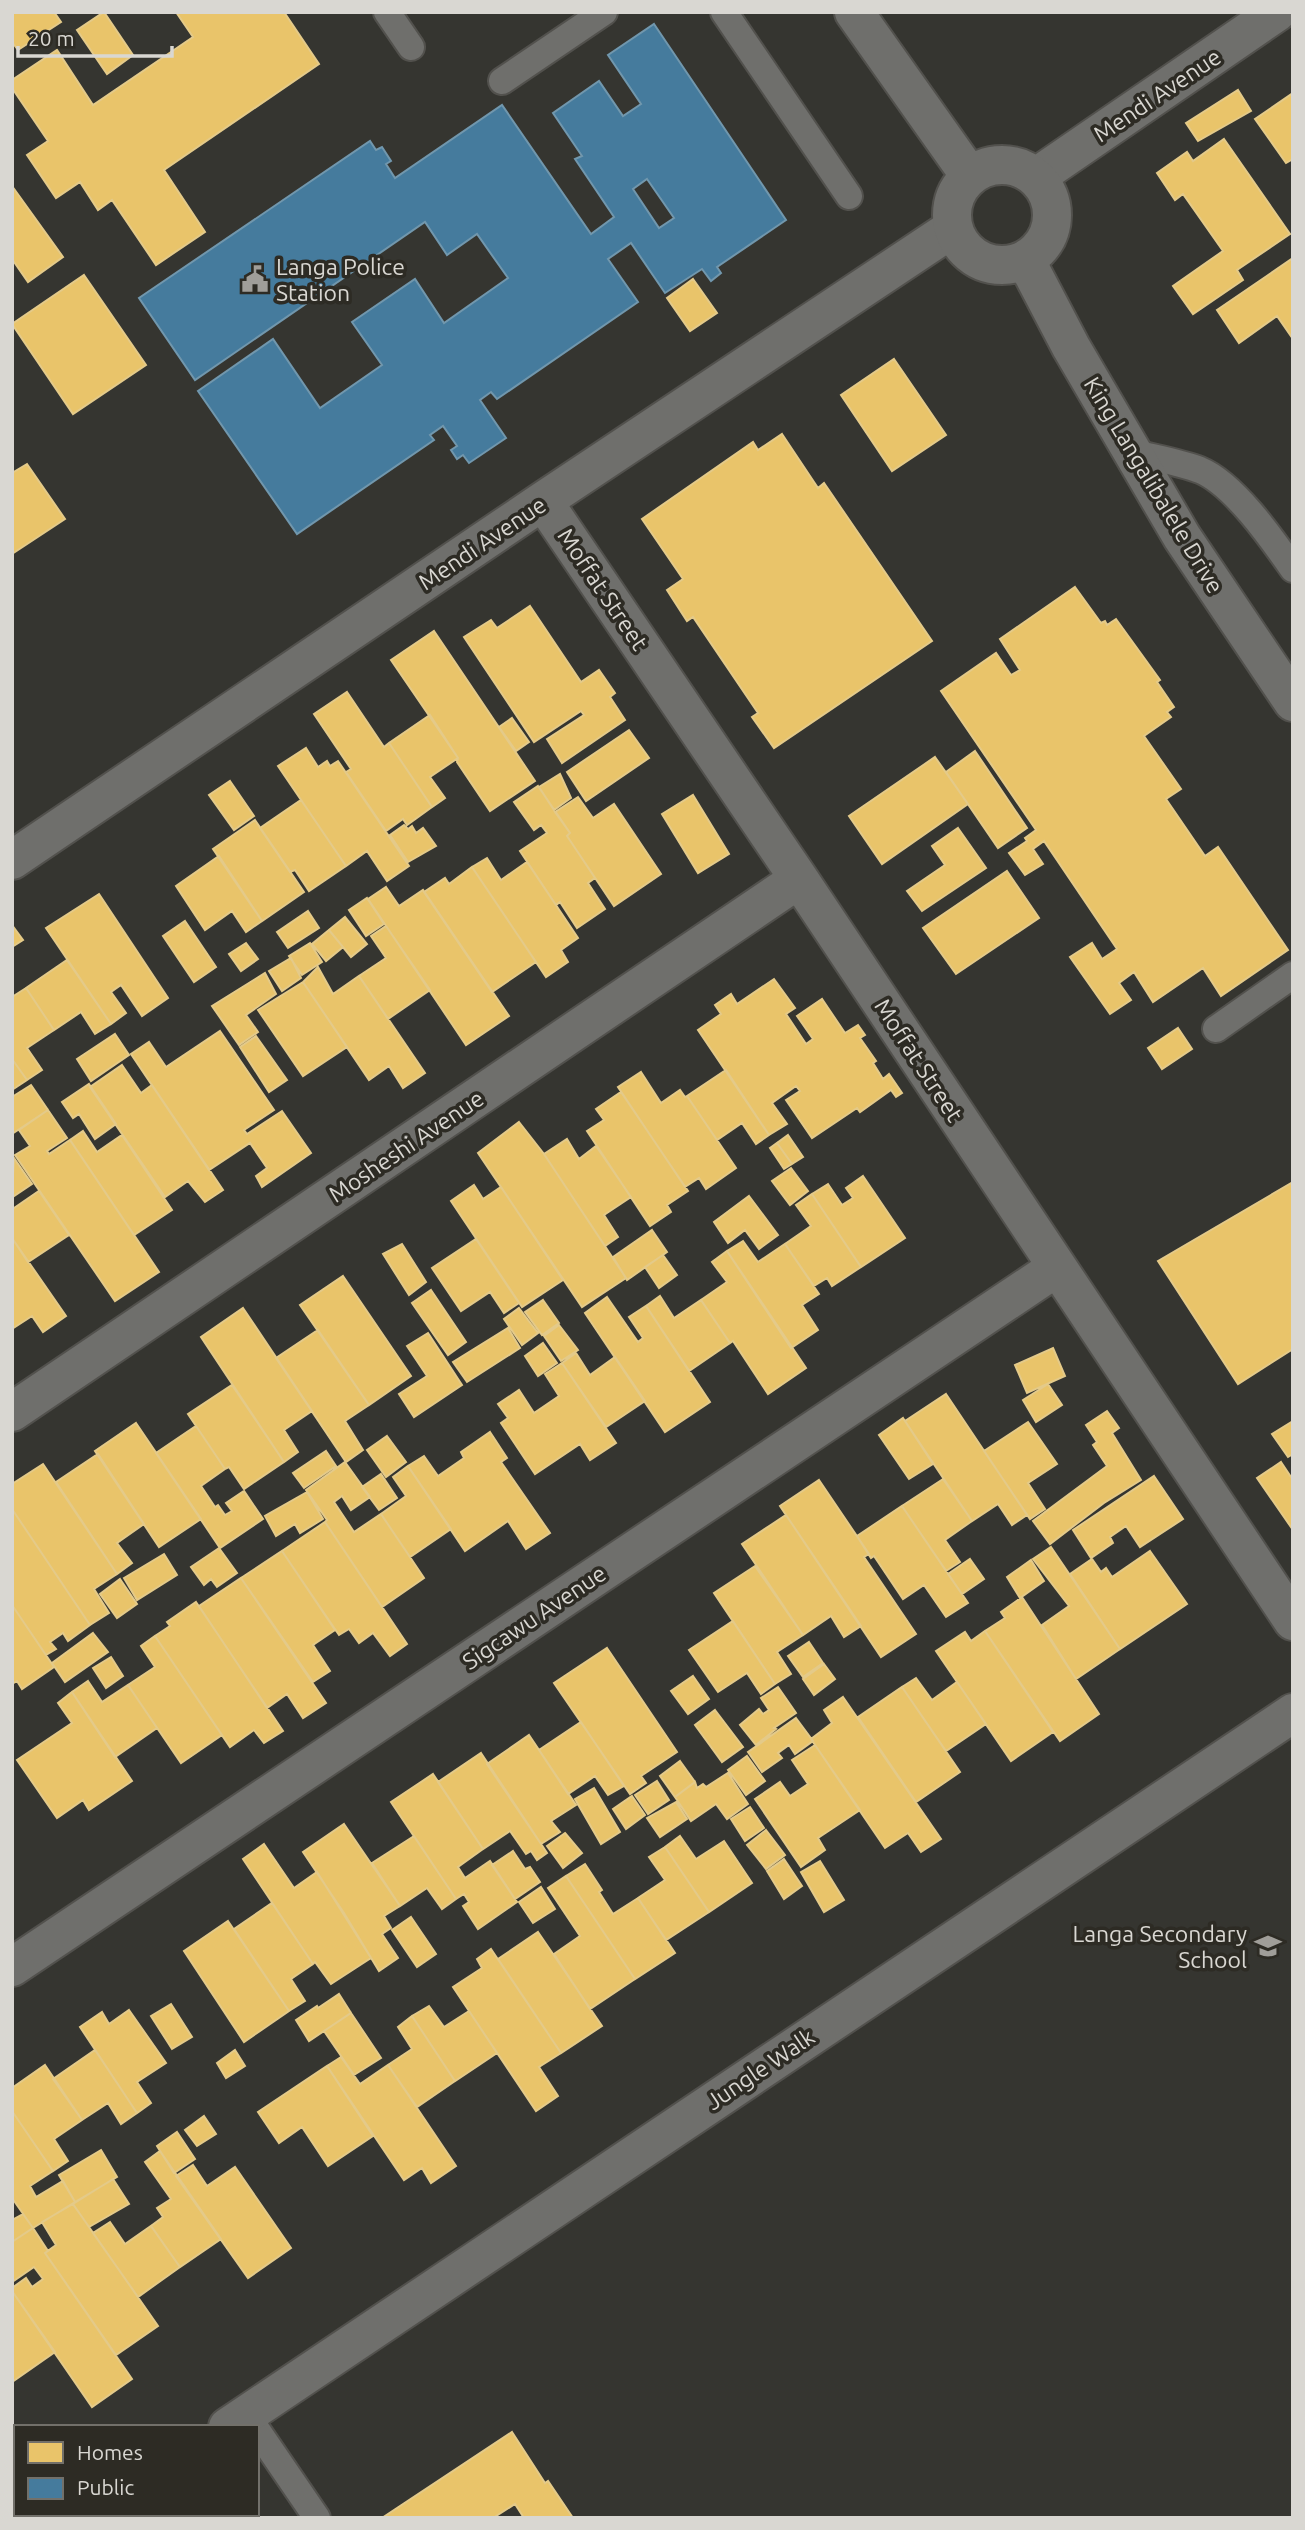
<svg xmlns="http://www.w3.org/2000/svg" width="1305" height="2530" viewBox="0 0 1305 2530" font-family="Ubuntu,sans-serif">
  <rect width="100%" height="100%" fill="#353530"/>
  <!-- homes -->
  <path fill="#e9c46a" stroke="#e4ca89" stroke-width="2" d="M12 12H54L61 22 18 50 12 42Z
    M104 12 133 55 107 74 77 30Z
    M176 12H284L319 64 164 170 205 232 156 265 112 200 98 210 80 182 56 198 27 155 48 141 12 88V80L57 50 93 105 193 37Z
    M1238 90 1251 111 1198 141 1186 123Z
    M1293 93V159L1286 163 1255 119Z
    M1224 139 1290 234 1237 270 1243 280 1193 314 1173 286 1223 251 1183 194 1175 200 1157 173 1187 152 1193 161Z
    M12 186 63 257 28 282 12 259Z
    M1293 258V339L1277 316 1239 343 1217 310Z
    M84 275 146 365 73 414 12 324Z
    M693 279 717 313 690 331 667 298Z
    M894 359 946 435 892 471 841 395Z
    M782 434 818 488 824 483 932 641 774 748 752 717 758 713 693 617 687 621 667 590 683 579 642 519 753 442 758 450Z
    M27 464 65 519 12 554V473Z
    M1075 587 1101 623 1105 621 1107 625 1116 619 1160 680 1157 682 1174 707 1167 712 1171 717 1144 736 1181 789 1166 799 1205 856 1218 847 1288 950 1221 996 1203 968 1153 1002 1134 972 1119 983 1131 1000 1110 1014 1070 957 1092 943 1102 959 1117 949 1044 841 1033 849 1043 864 1025 875 1009 853 1027 841 1025 838 1036 830 941 691 996 653 1011 675 1020 670 1000 639Z
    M530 606 581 682 599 670 615 693 610 697 625 720 562 763 547 739 584 715 581 711 534 742 464 637 491 620 497 628Z
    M434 631 535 781 490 811 457 762 458 758 391 660Z
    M347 692 384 747 389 743 432 807 407 825 403 819 386 831 346 772 351 769 314 714Z
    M430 715 458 758 430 777 445 798 432 807 389 743Z
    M512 718 529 742 516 751 499 727Z
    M629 730 649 758 586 801 567 772Z
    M306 748 318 767 327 761 330 766 338 761 409 866 387 881 367 851 346 866 278 766Z
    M975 751 1027 828 998 848 946 772Z
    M935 757 968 804 882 864 849 816Z
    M560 774 571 798 554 810 539 787Z
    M230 781 254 816 234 830 209 795Z
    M538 786 570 833 567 836 595 878 588 883 605 909 577 928 560 902 556 905 520 851 547 833 541 825 534 830 514 802Z
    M693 795 729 854 698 873 662 814Z
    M578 797 593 818 614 804 661 874 614 906 567 836 570 833 555 812Z
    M301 800 346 866 309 891 295 870 290 872 260 828Z
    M255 820 304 892 262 921 213 849Z
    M404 825 408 829 412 826 416 833 423 828 436 846 408 862 390 835Z
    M958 828 986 868 922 911 907 891 945 865 932 846Z
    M219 856 262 921 246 932 232 911 205 930 176 886Z
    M487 858 501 880 527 862 578 938 561 950 568 962 546 977 472 867Z
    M472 867 536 962 492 992 424 892 445 878 449 884Z
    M1007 871 1039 918 956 974 923 928Z
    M386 887 399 906 423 890 509 1016 466 1045 368 899Z
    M99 894 168 998 142 1016 121 985 111 992 126 1013 111 1024 46 928Z
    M367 898 384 924 366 936 349 910Z
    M308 911 319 928 288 948 277 932Z
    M345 917 367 944 351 957 329 930Z
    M185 921 216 967 194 982 163 936Z
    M12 925 23 940 12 947Z
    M386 926 430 990 388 1019 359 976 386 958 371 936Z
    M329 930 343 947 326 961 312 944Z
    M246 943 258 959 241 971 229 954Z
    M310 943 322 962 302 975 289 956Z
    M291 958 301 978 282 991 269 971Z
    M67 960 111 1024 95 1034 81 1012 54 1030 26 988Z
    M318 967 333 994 359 976 425 1073 403 1088 389 1066 369 1080 303 982Z
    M265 973 276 994 246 1015 258 1032 239 1045 212 1006Z
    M774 979 795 1008 786 1014 806 1044 813 1039 797 1016 822 999 845 1033 858 1025 865 1035 860 1038 876 1061 873 1063 883 1079 889 1074 902 1093 896 1097 891 1090 860 1112 857 1108 812 1138 786 1100 800 1091 796 1086 772 1103 787 1124 769 1135 698 1030 721 1014 715 1005 731 994 737 1004Z
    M303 982 347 1047 303 1076 258 1010Z
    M26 988 54 1030 27 1048 42 1070 27 1080 12 1059V997Z
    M1178 1028 1192 1049 1162 1069 1148 1048Z
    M220 1031 274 1110 244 1130 247 1134 282 1111 311 1153 262 1187 256 1176 267 1168 250 1143 209 1170 131 1054 149 1042 166 1067Z
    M115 1034 129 1055 91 1081 77 1059Z
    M256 1036 287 1080 269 1092 240 1047Z
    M12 1059 27 1080 12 1090Z
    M122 1065 141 1093 152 1085 223 1190 205 1202 188 1181 165 1197 90 1087Z
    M726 1070 769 1135 756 1144 742 1123 717 1140 687 1096Z
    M641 1072 661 1103 680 1090 685 1097 687 1096 736 1168 706 1189 699 1178 685 1187 618 1087Z
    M89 1084 116 1124 95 1139 79 1114 73 1118 62 1102Z
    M31 1085 48 1110 12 1134V1097Z
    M621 1092 688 1191 667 1205 671 1212 650 1226 587 1131 604 1120 596 1109Z
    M48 1110 67 1138 47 1151 49 1154 70 1140 159 1272 115 1301 15 1155 30 1146 19 1130Z
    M519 1122 544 1154 626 1278 582 1307 478 1153Z
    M83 1131 97 1152 122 1135 172 1210 134 1235 70 1140Z
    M788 1135 803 1157 792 1164 777 1143Z
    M567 1139 579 1159 596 1146 631 1197 604 1215 618 1237 605 1246 544 1154Z
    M777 1143 792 1164 784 1169 770 1148Z
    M14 1158 32 1184 14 1196 12 1193Z
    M791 1168 808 1191 790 1205 772 1181Z
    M863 1176 905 1238 861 1267 812 1194 828 1184 842 1205 853 1198 846 1188Z
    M1293 1182V1349L1238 1384 1158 1261Z
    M474 1185 483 1199 501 1187 563 1280 522 1307 451 1201Z
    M39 1191 69 1235 28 1262 12 1238V1206L14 1208Z
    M812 1194 861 1267 832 1286 827 1278 814 1286 785 1244 811 1226 796 1205Z
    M749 1196 778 1235 759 1249 745 1230 728 1243 714 1222Z
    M652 1230 667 1252 627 1280 613 1257Z
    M12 1238 66 1316 43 1332 32 1316 12 1329Z
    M476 1239 519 1303 504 1313 490 1292 461 1311 432 1268Z
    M743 1241 758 1262 785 1244 819 1294 802 1305 818 1330 791 1348 727 1251Z
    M402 1244 426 1282 409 1295 383 1254Z
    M727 1251 806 1368 768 1394 733 1341 730 1343 701 1300 727 1282 712 1262Z
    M663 1255 677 1275 659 1288 645 1267Z
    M343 1276 411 1376 369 1405 300 1305Z
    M431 1290 466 1342 448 1355 412 1303Z
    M660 1296 674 1318 701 1300 730 1343 689 1371 646 1306Z
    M607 1297 638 1342 643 1338 629 1317 646 1306 710 1402 665 1432 585 1313Z
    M543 1300 559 1323 542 1335 525 1312Z
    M243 1308 312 1411 284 1430 298 1452 284 1462 201 1337Z
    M519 1308 538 1333 522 1345 504 1319Z
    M559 1325 578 1350 561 1361 544 1336Z
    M508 1328 520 1348 467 1382 453 1362Z
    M318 1330 369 1405 345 1421 363 1450 346 1462 276 1358Z
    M428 1333 462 1385 414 1417 399 1394 427 1376 407 1346Z
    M543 1343 557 1363 538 1376 525 1356Z
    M1053 1348 1065 1376 1027 1393 1015 1365Z
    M576 1353 590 1375 615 1357 645 1401 606 1427 562 1363Z
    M562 1363 616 1443 590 1460 580 1444 535 1474 501 1423 508 1418 498 1404 519 1390 534 1413 559 1396 545 1374Z
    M1048 1384 1062 1405 1036 1422 1023 1400Z
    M232 1385 284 1462 244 1489 229 1467 225 1469 188 1414Z
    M946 1394 1027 1515 1012 1525 998 1504 972 1521 905 1421Z
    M1107 1411 1119 1428 1112 1433 1141 1480 1104 1503 1050 1544 1033 1521 1107 1466 1093 1445 1097 1442 1086 1425Z
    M903 1418 933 1464 909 1479 879 1435Z
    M1293 1421V1454L1288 1457 1272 1434Z
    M1028 1422 1057 1464 1028 1483 1045 1509 1030 1519 984 1451Z
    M136 1423 201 1519 159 1547 95 1451Z
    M196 1426 225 1469 201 1486 215 1507 218 1505 225 1515 232 1511 226 1503 244 1491 263 1519 220 1548 156 1453Z
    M490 1432 507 1458 501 1462 550 1533 526 1549 508 1521 465 1551 408 1466 424 1456 438 1476 464 1458 461 1452Z
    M387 1436 406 1462 386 1477 367 1450Z
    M326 1451 336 1466 304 1488 293 1473Z
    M98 1454 144 1524 117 1543 132 1563 117 1574 56 1482Z
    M345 1462 370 1497 351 1510 342 1496 334 1502 354 1532 381 1514 424 1578 382 1607 325 1522 327 1520 306 1490Z
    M1281 1462 1293 1480V1530L1257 1478Z
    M43 1464 117 1574 94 1589 109 1613 90 1625 12 1509V1484Z
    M408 1466 451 1529 410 1557 381 1514 406 1496 393 1477Z
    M381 1474 397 1498 379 1510 362 1487Z
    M1154 1476 1183 1519 1140 1547 1126 1526 1110 1537 1113 1543 1091 1558 1073 1530Z
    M943 1479 972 1521 945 1540 960 1562 946 1571 902 1506Z
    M819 1480 869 1554 864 1557 916 1634 881 1657 780 1506Z
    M307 1492 323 1519 300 1533 295 1524 276 1536 265 1516Z
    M902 1506 968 1603 946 1617 924 1585 903 1599 874 1556 871 1558 857 1536Z
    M12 1509 90 1625 68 1641 63 1633 50 1642 56 1649 46 1655 12 1605Z
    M786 1515 861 1626 844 1637 831 1616 803 1635 742 1544Z
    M325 1522 407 1644 390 1656 373 1633 359 1643 349 1629 339 1635 282 1551Z
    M1051 1547 1120 1649 1076 1679 1042 1625 1069 1606 1033 1559Z
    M219 1548 237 1573 217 1587 211 1579 204 1585 191 1567Z
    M282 1551 335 1630 313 1645 330 1671 313 1682 241 1578Z
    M1150 1551 1187 1604 1120 1649 1070 1574 1092 1559 1101 1572 1106 1568 1112 1577Z
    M164 1554 177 1575 137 1600 124 1578Z
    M970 1559 984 1579 962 1594 948 1574Z
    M1031 1560 1044 1581 1020 1598 1007 1577Z
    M755 1566 803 1635 777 1652 791 1674 775 1684 714 1593Z
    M241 1578 326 1703 303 1718 287 1694 267 1708 199 1606Z
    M120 1579 137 1604 117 1618 100 1594Z
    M1022 1597 1099 1714 1060 1741 985 1631 1005 1618 1001 1612Z
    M196 1602 283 1731 264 1743 254 1730 230 1747 155 1636 170 1626 167 1622Z
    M12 1605 54 1667 22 1689 17 1681 12 1684Z
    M733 1621 775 1684 761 1694 747 1673 718 1692 689 1650Z
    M985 1631 1053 1732 1011 1761 936 1651 965 1632 971 1641Z
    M93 1633 108 1652 65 1682 52 1663Z
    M155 1636 222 1735 181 1763 128 1685 155 1667 141 1646Z
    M809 1642 823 1663 803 1677 788 1656Z
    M607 1648 677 1752 641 1776 646 1783 630 1794 554 1683Z
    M111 1657 123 1676 106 1688 93 1668Z
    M824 1664 835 1679 814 1695 803 1679Z
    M693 1676 709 1699 688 1714 671 1691Z
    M916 1678 932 1700 957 1682 986 1724 946 1751 902 1687Z
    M88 1681 102 1702 128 1685 157 1728 115 1757 72 1692Z
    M778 1687 796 1713 774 1728 776 1729 756 1745 740 1725 759 1709 763 1714 769 1710 761 1698Z
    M902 1687 960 1772 916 1802 858 1717Z
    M72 1692 132 1781 89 1810 83 1800 57 1818 17 1760 72 1723 58 1703Z
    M843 1697 941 1839 921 1852 908 1833 885 1848 811 1739 832 1723 824 1710Z
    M715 1710 743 1747 722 1762 695 1725Z
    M796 1718 813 1741 795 1754 789 1745 778 1753 782 1758 762 1772 748 1752Z
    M581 1722 624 1786 608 1795 595 1776 568 1794 539 1750Z
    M529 1735 576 1805 551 1821 560 1832 541 1844 487 1764Z
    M815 1745 860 1810 818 1838 825 1850 801 1867 755 1799 780 1782 790 1796 808 1784 792 1760Z
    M481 1753 547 1853 537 1860 531 1851 526 1854 510 1831 483 1849 438 1782Z
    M747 1756 765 1781 746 1795 728 1770Z
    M680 1761 695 1782 675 1797 660 1776Z
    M728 1773 748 1804 727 1819 716 1804 691 1821 675 1797 695 1782 697 1788 703 1784 706 1787Z
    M433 1774 483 1849 458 1867 465 1878 490 1861 517 1902 478 1929 463 1906 469 1902 464 1894 456 1899 391 1802Z
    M657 1781 669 1800 648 1814 635 1795Z
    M594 1788 620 1832 601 1844 575 1799Z
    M632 1796 645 1815 626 1829 613 1809Z
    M676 1802 687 1819 660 1837 647 1818Z
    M750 1807 764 1828 745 1841 731 1819Z
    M344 1824 400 1906 384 1916 391 1928 382 1934 398 1958 379 1971 344 1913 303 1852Z
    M766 1830 785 1855 766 1869 747 1845Z
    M565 1833 582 1853 563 1868 547 1846Z
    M414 1836 456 1899 442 1909 427 1888 400 1906 372 1863Z
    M680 1836 696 1859 724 1841 752 1883 709 1912 665 1847Z
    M264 1844 294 1888 317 1872 371 1958 331 1984 315 1962 313 1964 243 1859Z
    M665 1847 709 1912 666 1940 638 1898 665 1880 649 1857Z
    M513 1851 525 1869 530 1867 540 1882 515 1899 492 1865Z
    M784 1859 802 1886 784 1899 767 1871Z
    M820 1861 844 1900 824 1912 801 1872Z
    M585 1864 602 1890 599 1892 613 1914 638 1898 675 1953 635 1979 566 1876Z
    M566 1876 635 1979 590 2009 554 1954 580 1936 548 1888Z
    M541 1887 555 1909 533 1923 519 1902Z
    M272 1903 313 1964 291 1979 305 2001 289 2011 234 1929Z
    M411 1917 436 1954 417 1967 392 1930Z
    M228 1921 289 2011 244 2042 184 1951Z
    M538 1932 602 2026 561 2053 498 1959Z
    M491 1949 561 2053 539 2067 558 2096 536 2111 453 1987 482 1968 477 1959Z
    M339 1994 351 2013 309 2041 296 2020 317 2006 318 2008Z
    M171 2004 192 2037 172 2049 151 2016Z
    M429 2006 444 2027 469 2011 497 2053 455 2081 412 2016Z
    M129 2010 166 2063 137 2082 151 2103 137 2113 80 2027 102 2012 109 2024Z
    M351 2013 381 2058 354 2075 324 2031Z
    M412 2016 455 2081 417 2107 388 2065 412 2049 398 2027Z
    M95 2050 137 2113 121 2124 108 2103 82 2120 53 2079Z
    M235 2050 245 2066 226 2078 217 2063Z
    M341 2057 360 2084 388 2065 456 2166 431 2183 422 2168 404 2180 327 2066Z
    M45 2065 82 2120 54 2139 68 2161 53 2171 12 2111V2088Z
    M327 2066 373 2136 328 2166 302 2127 279 2143 258 2112Z
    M12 2111 53 2171 30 2186 36 2197 63 2181 75 2202 33 2228 12 2198Z
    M204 2116 216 2134 197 2146 185 2130Z
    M177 2132 195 2159 174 2173 157 2146Z
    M101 2150 117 2177 75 2202 59 2175Z
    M160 2151 221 2239 180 2267 151 2226 163 2217 157 2208 171 2199 145 2162Z
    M193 2165 207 2186 235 2167 291 2248 248 2278 176 2176Z
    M113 2179 129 2204 89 2227 73 2204Z
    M73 2204 158 2326 116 2355 45 2253 56 2245 42 2222Z
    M23 2214 33 2228 12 2242V2220Z
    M110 2222 125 2244 151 2226 180 2267 138 2297 93 2233Z
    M33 2228 48 2251 45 2253 132 2379 92 2407 12 2291V2288L26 2278 32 2287 43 2279 34 2267 12 2282V2242Z
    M12 2291 55 2352 12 2382Z
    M512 2432 545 2483 548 2481 573 2518H524L515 2504 493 2518H382Z"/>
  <!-- public -->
  <path fill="#457b9d" stroke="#7197ad" stroke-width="2" fill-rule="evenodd" d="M654 24 786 220 717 267 721 273 711 281 702 269 665 293 631 243 608 259 638 302 497 399 491 392 480 400 506 438 469 463 463 455 457 459 451 450 457 446 443 426 430 435 434 440 297 534 198 391 273 339 320 408 382 365 352 322 415 279 444 323 508 278 477 234 447 255 425 222 195 380 139 298 370 141 376 150 382 147 391 161 386 164 395 178 502 105 591 234 614 217 575 159 582 156 553 113 599 81 623 116 641 104 608 55ZM647 179 674 218 659 228 633 189Z"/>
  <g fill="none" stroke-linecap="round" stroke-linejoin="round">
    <defs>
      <path id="lane" d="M387 12 411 47
        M724 12 849 196
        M502 81 604 12
        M1131 452C1154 458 1179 462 1200 470 1234 484 1272 539 1293 569
        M1216 1029 1293 975
        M257 2430 317 2518"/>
      <path id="street" d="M1038 179 1048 169 1277 12
        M543 501 799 879 1293 1621
        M12 860 543 501 953 228
        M12 1412 799 879
        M12 1967 1056 1268
        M228 2427 1293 1713
        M96 2518 101 2514"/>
      <path id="secondary" d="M854 12 970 176
        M952 215a50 50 0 1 1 100 0a50 50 0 1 1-100 0Z
        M1026 261 1071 347 1182 537 1293 702"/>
    </defs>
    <!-- lane casing -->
    <use href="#lane" stroke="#52514d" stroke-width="30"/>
    <!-- street casing -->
    <use href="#street" stroke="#52514d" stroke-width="42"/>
    <!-- secondary casing -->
    <use href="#secondary" stroke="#52514d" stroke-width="42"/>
    <!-- lane -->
    <use href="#lane" stroke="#6f6f6c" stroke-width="26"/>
    <!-- street -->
    <use href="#street" stroke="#6f6f6c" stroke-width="38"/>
    <!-- secondary -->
    <use href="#secondary" stroke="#6f6f6c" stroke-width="38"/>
  </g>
  <!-- icons -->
  <defs>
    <symbol id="civic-bare" viewBox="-9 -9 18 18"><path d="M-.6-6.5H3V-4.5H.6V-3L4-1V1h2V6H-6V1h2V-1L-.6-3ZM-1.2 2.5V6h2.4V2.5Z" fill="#a09e99" stroke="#2d2b24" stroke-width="2.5" paint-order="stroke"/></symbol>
    <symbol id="school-bare" viewBox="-9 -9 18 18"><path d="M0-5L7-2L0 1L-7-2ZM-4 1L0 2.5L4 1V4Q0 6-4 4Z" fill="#a09e99" stroke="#2d2b24" stroke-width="2.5" paint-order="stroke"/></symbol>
  </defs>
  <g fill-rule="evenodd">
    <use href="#civic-bare" x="236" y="260" width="38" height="38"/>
    <use href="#school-bare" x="1249" y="1927" width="38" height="38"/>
  </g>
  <g text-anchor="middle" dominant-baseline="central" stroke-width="7" stroke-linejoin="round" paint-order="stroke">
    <!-- street labels -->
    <g font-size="23" fill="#d9d7d2" stroke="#2d2b24">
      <text transform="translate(1157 95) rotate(-34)">Mendi Avenue</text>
      <text transform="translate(1154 485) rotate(59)">King Langalibalele Drive</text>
      <text transform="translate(482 543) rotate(-34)">Mendi Avenue</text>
      <text transform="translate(603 589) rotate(56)">Moffat Street</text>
      <text transform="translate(919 1060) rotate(57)">Moffat Street</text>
      <text transform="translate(406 1146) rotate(-34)">Mosheshi Avenue</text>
      <text transform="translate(534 1617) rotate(-34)">Sigcawu Avenue</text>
      <text transform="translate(760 2069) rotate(-34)">Jungle Walk</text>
    </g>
    <!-- poi labels -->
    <g font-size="23" fill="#d9d7d2" stroke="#2d2b24" text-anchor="start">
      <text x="276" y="266">Langa Police<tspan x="276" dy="26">Station</tspan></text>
      <text x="1247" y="1933" text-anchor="end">Langa Secondary<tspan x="1247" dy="26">School</tspan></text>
    </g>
  </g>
  <!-- border -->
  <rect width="1305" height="2530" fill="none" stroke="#d9d7d2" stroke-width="28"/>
  <!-- legend -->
  <rect x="14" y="2425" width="245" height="91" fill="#2d2b24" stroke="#72706a" stroke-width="2"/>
  <rect x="28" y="2442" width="35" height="21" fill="#e9c46a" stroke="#72706a" stroke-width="2"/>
  <text x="77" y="2460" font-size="21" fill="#d9d7d2">Homes</text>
  <rect x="28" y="2478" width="35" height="21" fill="#457b9d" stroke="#72706a" stroke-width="2"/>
  <text x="77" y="2495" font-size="21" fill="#d9d7d2">Public</text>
  <!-- scale -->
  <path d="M18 46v10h154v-10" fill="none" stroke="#d9d7d2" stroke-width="3.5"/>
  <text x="28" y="46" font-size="21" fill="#d9d7d2" stroke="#2d2b24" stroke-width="5" paint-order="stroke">20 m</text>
</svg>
